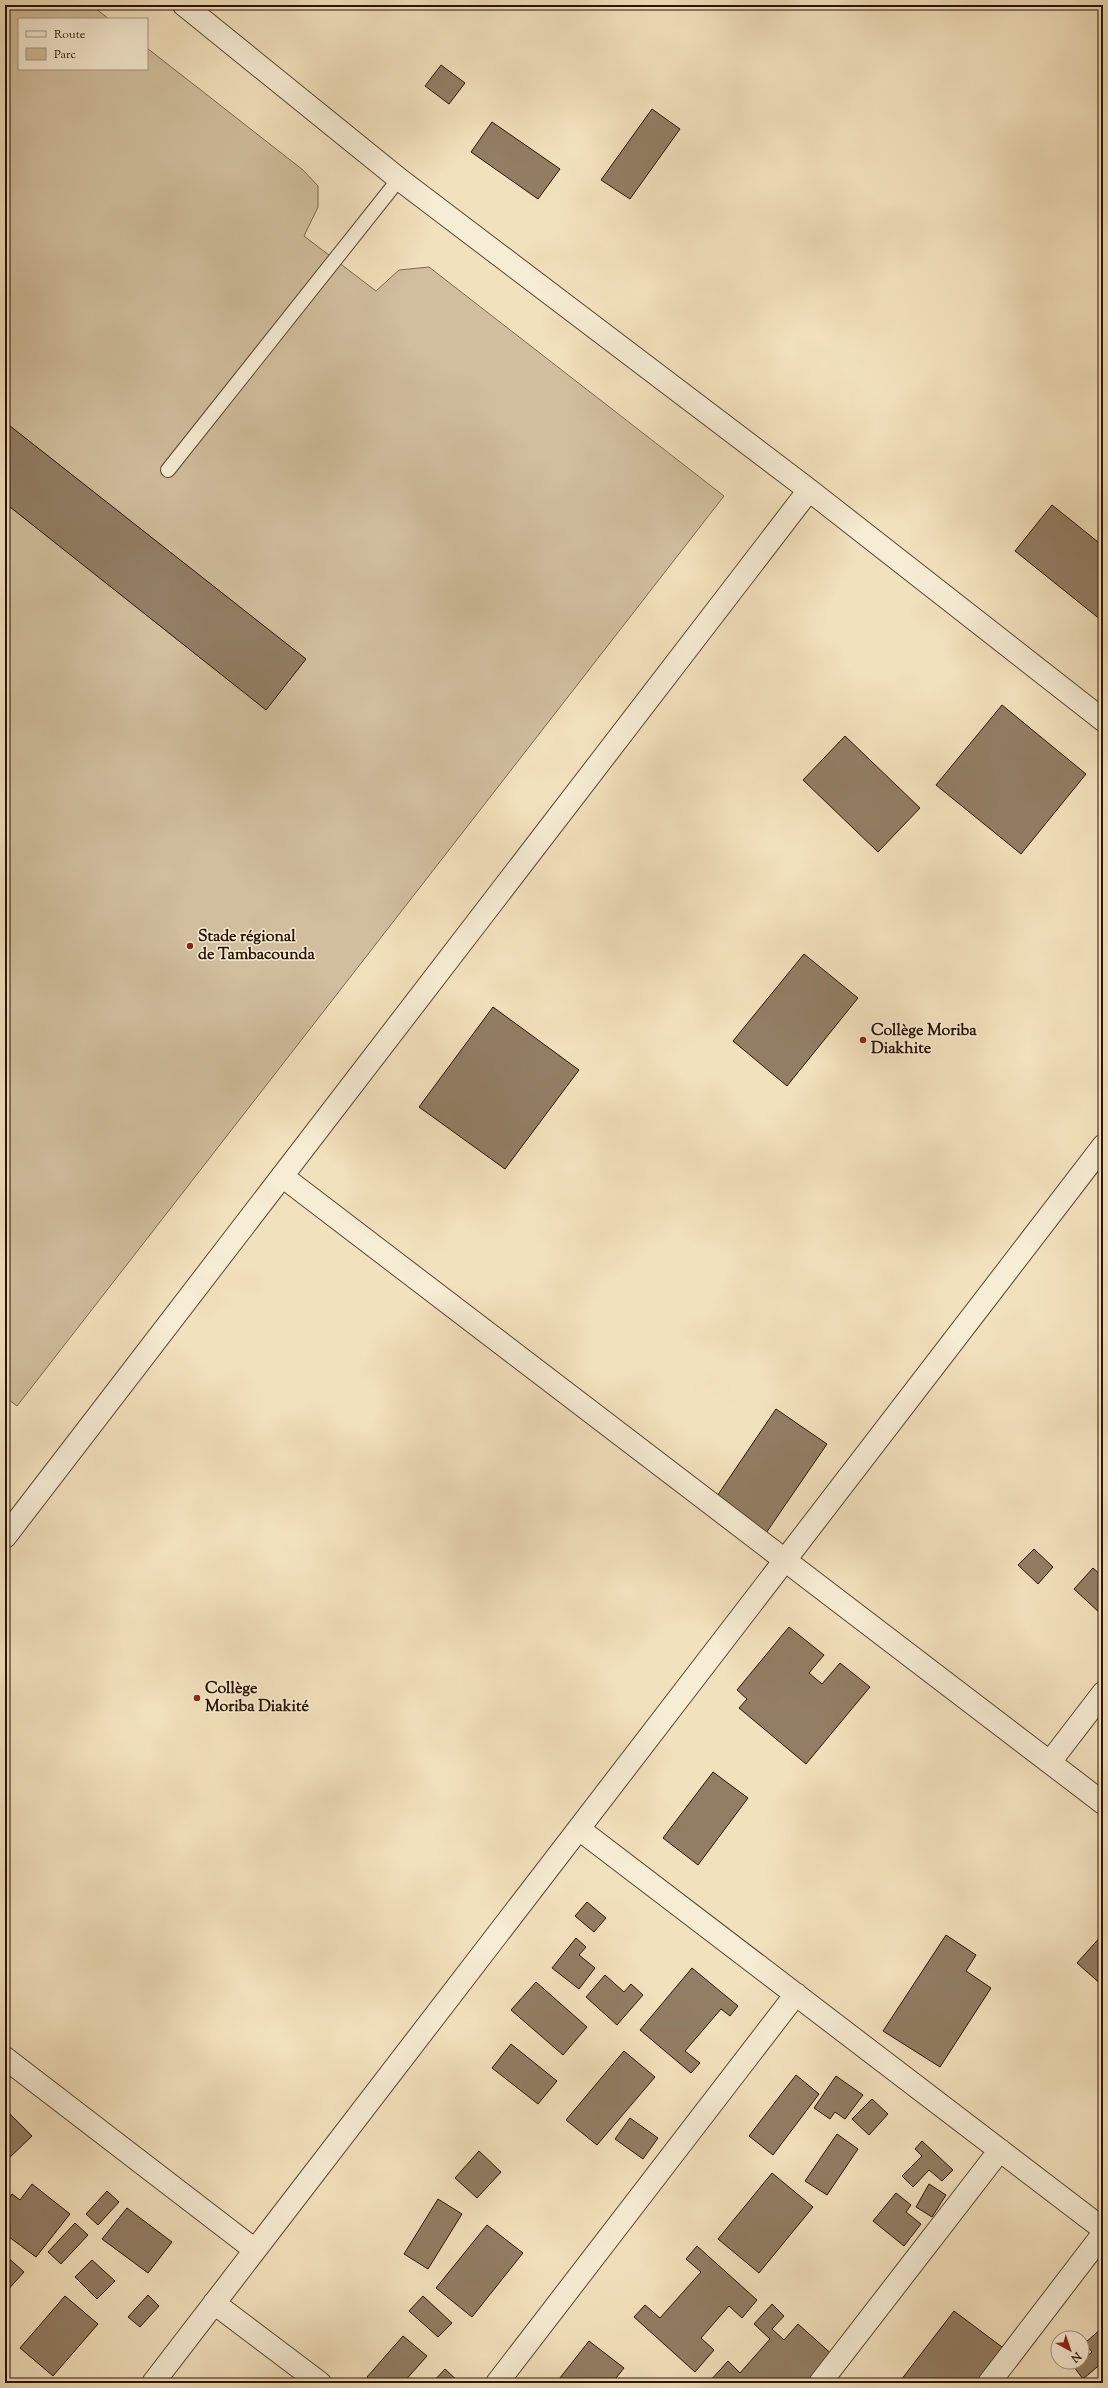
<svg xmlns="http://www.w3.org/2000/svg" width="1108" height="2388" viewBox="0 0 1108 2388" font-family="'Sorts Mill Goudy',serif">
  <rect width="100%" height="100%" fill="#f2e1bd"/>
  <filter id="stains"><feTurbulence type="fractalNoise" baseFrequency=".005" numOctaves="4"/><feColorMatrix values="0 0 0 0 .2 0 0 0 0 .09 0 0 0 0 .02 0 0 0 .5 -.17"/></filter>
  <radialGradient id="worn" r=".72"><stop offset=".6" stop-color="#630" stop-opacity="0"/><stop offset="1" stop-color="#630" stop-opacity=".3"/></radialGradient>
  <!-- green -->
  <path fill="#d0be9d" stroke="#7d6850" d="M5 5H91L109 19H19V69H147V48L303 170 318 186V207L304 236 376 291 399 270 429 267 724 496 17 1406 5 1397Z"/>
  <!-- building -->
  <path fill="#927e64" stroke="#2a1303" d="M441 65 465 83 449 104 425 86Z
    M652 109 680 129 630 199 601 180Z
    M492 122 560 169 538 199 471 152Z
    M5 422 306 659 266 710 5 503Z
    M1052 505 1103 546V618L1101 620 1015 551Z
    M1002 705 1086 774 1021 854 936 785Z
    M845 736 920 808 878 852 803 780Z
    M804 954 858 998 787 1086 733 1041Z
    M493 1007 579 1070 505 1169 419 1107Z
    M776 1409 827 1444 764 1536 713 1502Z
    M1034 1549 1053 1567 1038 1584 1018 1565Z
    M1093 1568 1103 1577 1102 1615 1074 1589Z
    M789 1627 824 1655 809 1673 822 1684 840 1663 870 1687 806 1764 739 1708 747 1699 737 1690Z
    M713 1772 748 1798 698 1865 663 1838Z
    M587 1902 606 1918 594 1932 575 1916Z
    M1103 1934V1964L1099 1968 1103 1971V1986L1077 1963Z
    M946 1935 976 1955 966 1971 991 1988 940 2067 883 2031Z
    M576 1938 586 1947 579 1955 595 1968 579 1989 552 1968Z
    M692 1968 738 2006 730 2016 721 2009 685 2051 700 2063 691 2073 640 2030Z
    M605 1975 624 1992 631 1984 643 1995 617 2025 586 1997Z
    M536 1982 587 2027 563 2055 511 2010Z
    M511 2044 557 2081 538 2104 492 2068Z
    M624 2051 655 2077 597 2145 566 2120Z
    M796 2075 819 2094 773 2155 749 2136Z
    M836 2076 863 2095 845 2119 835 2112 830 2119 814 2108Z
    M872 2099 888 2114 869 2135 852 2119Z
    M5 2109 32 2136 5 2162Z
    M630 2118 658 2138 643 2159 615 2139Z
    M837 2134 858 2149 827 2195 805 2181Z
    M922 2141 953 2170 942 2181 929 2170 913 2187 902 2176 922 2156 915 2149Z
    M479 2151 501 2172 477 2198 455 2178Z
    M772 2173 813 2207 759 2273 718 2239Z
    M32 2184 70 2214 36 2257 5 2234V2204L12 2194 20 2200Z
    M929 2184 946 2195 932 2217 916 2207Z
    M107 2191 119 2202 98 2225 86 2214Z
    M896 2193 911 2205 906 2212 921 2224 904 2246 873 2221Z
    M438 2199 462 2214 428 2269 404 2254Z
    M127 2208 172 2242 148 2273 102 2239Z
    M75 2223 88 2235 61 2264 48 2252Z
    M487 2225 523 2253 472 2317 436 2288Z
    M697 2246 757 2300 742 2318 729 2306 701 2338 714 2350 695 2372 634 2317 645 2305 660 2318 701 2272 686 2259Z
    M5 2255 24 2272 5 2293Z
    M92 2260 115 2281 97 2299 75 2277Z
    M148 2295 159 2306 140 2327 128 2317Z
    M65 2296 98 2324 53 2376 20 2348Z
    M423 2296 452 2323 438 2337 409 2311Z
    M772 2304 784 2316 772 2329 784 2340 798 2324 835 2357 811 2383H740L736 2379 732 2383H711L710 2381 728 2361 740 2373 770 2339 754 2324Z
    M954 2311 1010 2353 987 2383H905L901 2380Z
    M1103 2327V2362L1083 2379 1074 2367 1092 2352 1085 2343Z
    M403 2336 427 2356 403 2383H374L367 2377Z
    M589 2341 624 2368 612 2383H556Z
    M445 2369 460 2383H432Z"/>
  <g fill="none" stroke-linecap="round" stroke-linejoin="round">
    <defs>
      <path id="lane" d="M168 470 399 179"/>
      <path id="street" d="M184 5 399 179 809 490 1103 720
        M282 1176 1103 1803
        M5 1537 809 490
        M1050 1762 1103 1693
        M579 1829 1103 2229
        M5 2058 255 2250
        M214 2303 320 2383
        M153 2383 1103 1146
        M497 2383 796 1994
        M820 2383 1000 2150
        M989 2383 1103 2234"/>
    </defs>
    <!-- lane casing -->
    <use href="#lane" stroke="#5c4632" stroke-width="16"/>
    <!-- street casing -->
    <use href="#street" stroke="#5c4632" stroke-width="24"/>
    <!-- lane -->
    <use href="#lane" stroke="#f7ecd4" stroke-width="14"/>
    <!-- street -->
    <use href="#street" stroke="#f7ecd4" stroke-width="22"/>
  </g>
  <!-- markers -->
  <g fill="#8f2418" stroke="#f7ecd4" stroke-width="1.5">
    <circle cx="190" cy="946" r="4"/>
    <circle cx="863" cy="1040" r="4"/>
    <circle cx="197" cy="1698" r="4"/>
  </g>
  <g text-anchor="middle" dominant-baseline="central" stroke-width="3" stroke-linejoin="round" paint-order="stroke">
    <!-- poi labels -->
    <g font-size="16" font-weight="bold" fill="#2a1303" stroke="#f7ecd4" text-anchor="start">
      <text x="198" y="937">Stade régional<tspan x="198" dy="18">de Tambacounda</tspan></text>
      <text x="871" y="1031">Collège Moriba<tspan x="871" dy="18">Diakhite</tspan></text>
      <text x="205" y="1689">Collège<tspan x="205" dy="18">Moriba Diakité</tspan></text>
    </g>
  </g>
  <!-- margin -->
  <rect width="1108" height="2388" fill="none" stroke="#f2e1bd" stroke-width="20"/>
  <rect x="6" y="6" width="1096" height="2376" fill="none" stroke="#2a1303" stroke-width="2"/>
  <rect x="10" y="10" width="1088" height="2368" fill="none" stroke="#2a1303"/>
  <!-- legend -->
  <rect x="18" y="18" width="130" height="52" fill="#f7ecd4" stroke="#a59580"/>
  <rect x="26" y="31" width="20" height="6" fill="#f7ecd4" stroke="#a59580"/>
  <text x="54" y="38" font-size="12" fill="#2a1303">Route</text>
  <rect x="26" y="48" width="20" height="12" fill="#d0be9d" stroke="#a59580"/>
  <text x="54" y="58" font-size="12" fill="#2a1303">Parc</text>
  <!-- north arrow -->
  <g transform="translate(1070 2350) rotate(140)"><circle r="19" fill="#f7ecd4" stroke="#a59580"/>
  <path d="M0-3L7 15L0 10L-7 15Z" fill="#8f2418"/>
  <text y="-6" font-size="11" font-weight="bold" text-anchor="middle" fill="#2a1303">N</text>
  </g>
  <rect width="100%" height="100%" filter="url(#stains)"/>
  <rect width="100%" height="100%" fill="url(#worn)"/>
</svg>
